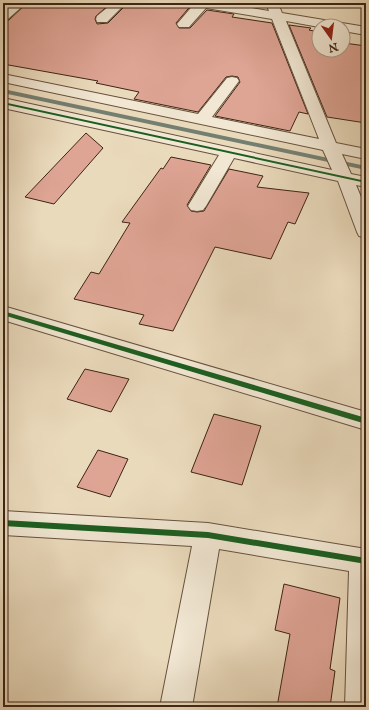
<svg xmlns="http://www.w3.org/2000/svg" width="369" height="710" viewBox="0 0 369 710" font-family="'IM FELL English',serif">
  <rect width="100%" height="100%" fill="#eadabc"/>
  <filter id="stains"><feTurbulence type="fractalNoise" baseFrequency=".005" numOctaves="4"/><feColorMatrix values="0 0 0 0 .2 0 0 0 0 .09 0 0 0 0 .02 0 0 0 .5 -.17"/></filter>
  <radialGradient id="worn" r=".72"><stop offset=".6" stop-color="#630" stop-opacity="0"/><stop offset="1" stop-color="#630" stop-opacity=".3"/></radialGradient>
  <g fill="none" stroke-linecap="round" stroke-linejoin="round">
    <!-- stream -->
    <path fill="#747f72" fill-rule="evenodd" d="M3 89 366 166V170L3 93Z"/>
  </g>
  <!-- building -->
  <path fill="#dea494" stroke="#3d2414" d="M27 3H111L96 16 95 19 97 24 108 23 128 3H193L176 23 179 28H190L207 10 234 14 232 17 272 23 308 114 299 112 290 131 215 116 240 82 238 77 232 76 226 77 198 112 134 99 139 92 96 83 98 81 3 64V21L9 20Z
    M289 25 311 28 309 30 319 32V50H343V35L348 36 344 43 366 46V123L327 117Z
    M86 133 103 148 54 204 25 197Z
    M171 157 211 165 187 205 191 211 197 212 204 211 229 169 263 176 257 187 309 193 295 224 288 222 271 259 215 247 173 331 139 324 144 315 74 299 91 272 99 274 130 223 122 222 161 168 163 169Z
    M85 369 129 379 111 412 67 399Z
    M214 414 261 426 242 485 191 472Z
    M98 450 128 459 110 497 77 487Z
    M284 584 340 598 330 669 335 671 330 707H277L290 634 275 630Z"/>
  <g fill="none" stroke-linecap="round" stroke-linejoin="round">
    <defs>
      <path id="minor" d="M12 3H26L8 19 3 20V10Z
        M113 3H126L107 22H97L96 19 97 16Z
        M195 3H223L269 11 266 3H278L282 13 366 27V35L343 31V26L319 27 286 21 336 143 366 149V159L342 154 351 174 366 177V187L356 185 366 209V238L359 236 357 232 338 181 234 158 206 206 203 210 197 211 191 210 188 206 219 155 3 108V98L332 170 323 150 3 82V74L198 114 227 78 232 77 237 78 239 81 212 117 319 139 272 19 206 8 189 27H179L177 24Z
        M3 306 366 412V430L3 320Z
        M3 511 208 523 366 549V707H345L349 571 219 549 192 707H160L192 546 3 535Z"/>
    </defs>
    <!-- minor casing -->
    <use href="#minor" stroke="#68523e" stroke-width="2"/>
    <!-- minor -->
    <use href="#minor" fill="#f1e7d3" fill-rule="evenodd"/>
    <defs>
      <path id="cycleway" d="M3 102 366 181V183L3 104Z
        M3 311 366 418V424L3 315Z
        M3 520 208 532 366 558V564L208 538 3 526Z"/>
    </defs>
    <!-- cycleway casing -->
    <use href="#cycleway" stroke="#f1e7d3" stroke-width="2"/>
    <!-- cycleway -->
    <use href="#cycleway" fill="#1b5e20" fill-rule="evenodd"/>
  </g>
  <!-- margin -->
  <rect width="369" height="710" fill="none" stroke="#eadabc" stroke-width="16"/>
  <rect x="4" y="4" width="361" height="702" fill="none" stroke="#3d2414" stroke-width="2"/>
  <rect x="8" y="8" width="353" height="694" fill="none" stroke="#3d2414"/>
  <!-- north arrow -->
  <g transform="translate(331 38) rotate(166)"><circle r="19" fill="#f1e7d3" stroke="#a99987"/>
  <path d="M0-3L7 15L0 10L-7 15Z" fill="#8f2418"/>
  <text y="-6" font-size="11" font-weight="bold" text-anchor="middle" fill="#3d2414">N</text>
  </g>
  <rect width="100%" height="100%" filter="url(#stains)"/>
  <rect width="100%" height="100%" fill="url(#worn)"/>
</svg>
